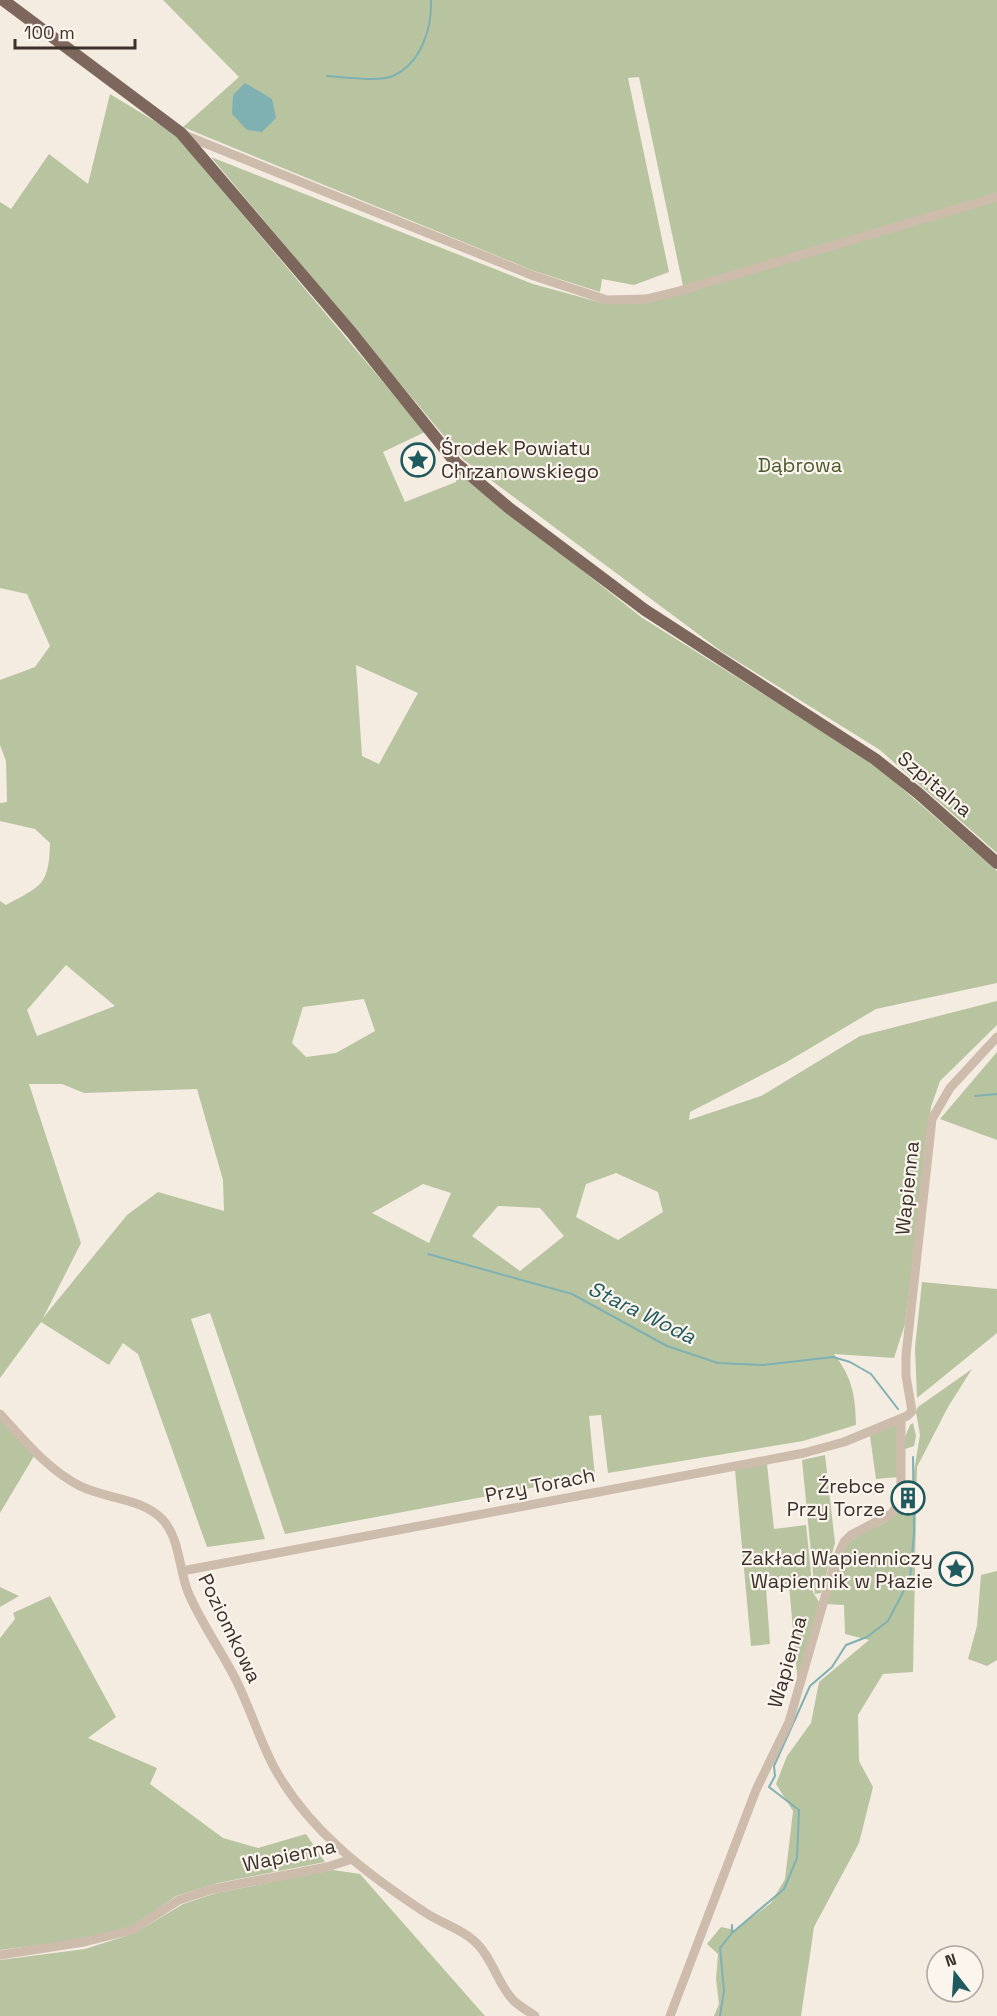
<svg xmlns="http://www.w3.org/2000/svg" width="997" height="2016" viewBox="0 0 997 2016" font-family="'Space Grotesk',sans-serif">
  <rect width="100%" height="100%" fill="#f4ebe1"/>
  <!-- green -->
  <path fill="#b8c4a0" fill-rule="evenodd" d="M163 0H997V194L683 286 639 77 628 78 669 272 634 285 602 279 600 292 534 271 183 127 239 77Z
    M110 94 174 133 425 432 383 452 405 502 456 482 455 469 641 617 873 763 997 871V983L876 1009 785 1063 690 1112 689 1120 761 1096 860 1036 997 1001V1025L940 1081 931 1107 905 1324 894 1358 834 1354C853 1379 855 1395 856 1425L803 1441 608 1473 601 1415 589 1416 595 1476 285 1534 210 1313 191 1319 265 1539 207 1547 138 1354 123 1343 109 1365 41 1322 0 1378V901L6 905C41 886 49 886 50 843L35 829 0 821V803L7 802 6 761 0 745V680L35 667 50 646 27 594 0 588V202L11 209 49 154 88 184ZM356 665 418 693 379 764 362 756ZM66 965 115 1006 37 1036 27 1010ZM364 999 375 1031 336 1053 306 1057 292 1043 303 1007ZM29 1084H62L84 1093 197 1089 223 1180 224 1211 158 1192 127 1215 43 1318 81 1243ZM616 1173 658 1192 663 1212 618 1240 576 1217 586 1184ZM423 1184 451 1193 429 1243 372 1213ZM498 1206 540 1208 564 1236 520 1271 472 1236Z
    M211 157 533 284 606 304 647 303 997 200V853L880 750 721 651 464 460Z
    M997 1052V1140L940 1119Z
    M922 1282 997 1289V1333L917 1398 915 1348Z
    M972 1369 948 1407 917 1467 913 1672 883 1674 858 1715 859 1761 873 1787 859 1843 814 1927 801 2016H714L719 2004 716 1979 718 1954 707 1944 721 1927 735 1930 771 1903 785 1879 793 1811 776 1784 787 1756 811 1723 819 1682 869 1640 845 1634 844 1605 826 1604C831 1586 834 1556 849 1543 876 1518 889 1535 906 1493L907 1513 920 1435 916 1412 918 1407Z
    M0 1418 37 1451 0 1513Z
    M913 1423 916 1436 914 1446 905 1449V1437L910 1425Z
    M897 1424 899 1477 876 1479 870 1436Z
    M825 1455 835 1543 821 1593 815 1594 802 1460Z
    M767 1464 774 1529 806 1525 813 1592 819 1602 798 1685 789 1585 766 1587 770 1644 751 1646 735 1470Z
    M997 1571V1660L987 1666 968 1659 977 1626 981 1575Z
    M0 1587 19 1596 0 1607Z
    M50 1596 116 1717 88 1738 157 1768 150 1784 223 1838 258 1848 306 1834 325 1862 218 1883 176 1896 133 1926 83 1939 0 1950V1638L15 1619 13 1613Z
    M333 1870 360 1874 485 2016H0V1960L85 1949 135 1933 183 1904 216 1893Z"/>
  <!-- water -->
  <path fill="#7fb0b2" d="M245 83 272 99 276 118 262 132 247 130 232 114 233 95Z"/>
  <g fill="none" stroke-linecap="round" stroke-linejoin="round">
    <!-- stream -->
    <path stroke="#7fb0b2" stroke-width="2" d="M327 76C343 77 379 82 393 76 421 63 432 29 431 0
      M975 1096 997 1094
      M428 1254 572 1294 667 1346 718 1363 763 1365 833 1357 850 1362 871 1374 898 1409
      M732 1933V1925
      M720 2016 724 1991 720 1948 732 1933 784 1889 797 1858 799 1810 769 1787 775 1776 774 1766 810 1686 832 1667 846 1645 867 1637 888 1621 910 1579 914 1532 913 1457"/>
    <!-- minor -->
    <path stroke="#cdbbac" stroke-width="9" d="M182 134 534 276 607 300 646 299 679 291 997 197
      M0 1414C25 1441 47 1469 80 1486 106 1499 143 1498 163 1520 180 1539 179 1570 188 1592 201 1623 221 1650 236 1680 250 1708 259 1739 274 1767 308 1830 368 1875 426 1913 441 1923 461 1929 473 1940 492 1956 497 1983 513 2000 519 2006 528 2011 535 2016
      M182 1571 804 1453 844 1442 907 1416 912 1411 906 1376V1355L932 1119 950 1088 997 1037
      M0 1955 84 1942 132 1930 179 1900 213 1889 327 1867 352 1859
      M670 2016 756 1790 789 1722 835 1562 844 1542 851 1535 891 1514 901 1501V1419"/>
    <!-- major -->
    <path stroke="#7d675c" stroke-width="12" d="M3 0 181 133 351 332 456 463 509 508 645 610 875 759 918 793 997 863"/>
  </g>
  <!-- icons -->
  <defs>
    <symbol id="sight-ring" viewBox="-11 -11 22 22"><circle r="9.5" fill="#fbf5ee" stroke="#1f5a5e" stroke-width="1.5"/><path d="M0-6L1.8-2.2L6-1.7L2.9 1.2L3.7 5.4L0 3.3L-3.7 5.4L-2.9 1.2L-6-1.7L-1.8-2.2Z" fill="#1f5a5e"/></symbol>
    <symbol id="building-ring" viewBox="-11 -11 22 22"><circle r="9.5" fill="#fbf5ee" stroke="#1f5a5e" stroke-width="1.5"/><path d="M-4-6H4V6H1V3H-1V6H-4ZM-2.5-4.3h1.7v1.8h-1.7ZM.8-4.3h1.7v1.8H.8ZM-2.5-1h1.7V.8h-1.7ZM.8-1h1.7V.8H.8Z" fill="#1f5a5e"/></symbol>
  </defs>
  <g fill-rule="evenodd">
    <use href="#sight-ring" x="399" y="441" width="38" height="38"/>
    <use href="#building-ring" x="889" y="1479" width="38" height="38"/>
    <use href="#sight-ring" x="937" y="1550" width="38" height="38"/>
  </g>
  <g text-anchor="middle" dominant-baseline="central" stroke-width="4.5" stroke-linejoin="round" paint-order="stroke">
    <!-- poi labels -->
    <g font-size="20" fill="#3b302b" stroke="#fbf5ee" text-anchor="end">
      <text x="441" y="448" text-anchor="start">Środek Powiatu<tspan x="441" dy="23">Chrzanowskiego</tspan></text>
      <text x="885" y="1486">Źrebce<tspan x="885" dy="23">Przy Torze</tspan></text>
      <text x="933" y="1558">Zakład Wapienniczy<tspan x="933" dy="23">Wapiennik w Płazie</tspan></text>
    </g>
    <!-- park labels -->
    <g font-size="20" fill="#4a5a2e" stroke="#fbf5ee">
      <text x="800" y="465">Dąbrowa</text>
    </g>
    <!-- street labels -->
    <g font-size="20" fill="#3b302b" stroke="#fbf5ee">
      <text transform="translate(935 784) rotate(40)">Szpitalna</text>
      <text transform="translate(907 1188) rotate(-84)">Wapienna</text>
      <text transform="translate(540 1485) rotate(-11)">Przy Torach</text>
      <text transform="translate(230 1628) rotate(64)">Poziomkowa</text>
      <text transform="translate(787 1662) rotate(-74)">Wapienna</text>
      <text transform="translate(289 1855) rotate(-12)">Wapienna</text>
    </g>
    <!-- water labels -->
    <g font-size="21" font-style="italic" fill="#1f5a5e" stroke="#fbf5ee">
      <text transform="translate(642 1312) rotate(26)">Stara Woda</text>
    </g>
  </g>
  <!-- north arrow -->
  <g transform="translate(955 1974) rotate(343)"><circle r="28" fill="#fbf5ee" stroke="#aea6a0" stroke-width="1.5"/>
  <path d="M0-4.5L10 22L0 15L-10 22Z" fill="#1f5a5e"/>
  <text y="-9" font-size="16" font-weight="bold" text-anchor="middle" fill="#3b302b">N</text>
  </g>
  <!-- scale -->
  <path d="M15 39v9h120v-9" fill="none" stroke="#3b302b" stroke-width="3"/>
  <text x="24" y="39" font-size="18" fill="#3b302b" stroke="#fbf5ee" stroke-width="4.5" paint-order="stroke">100 m</text>
</svg>
